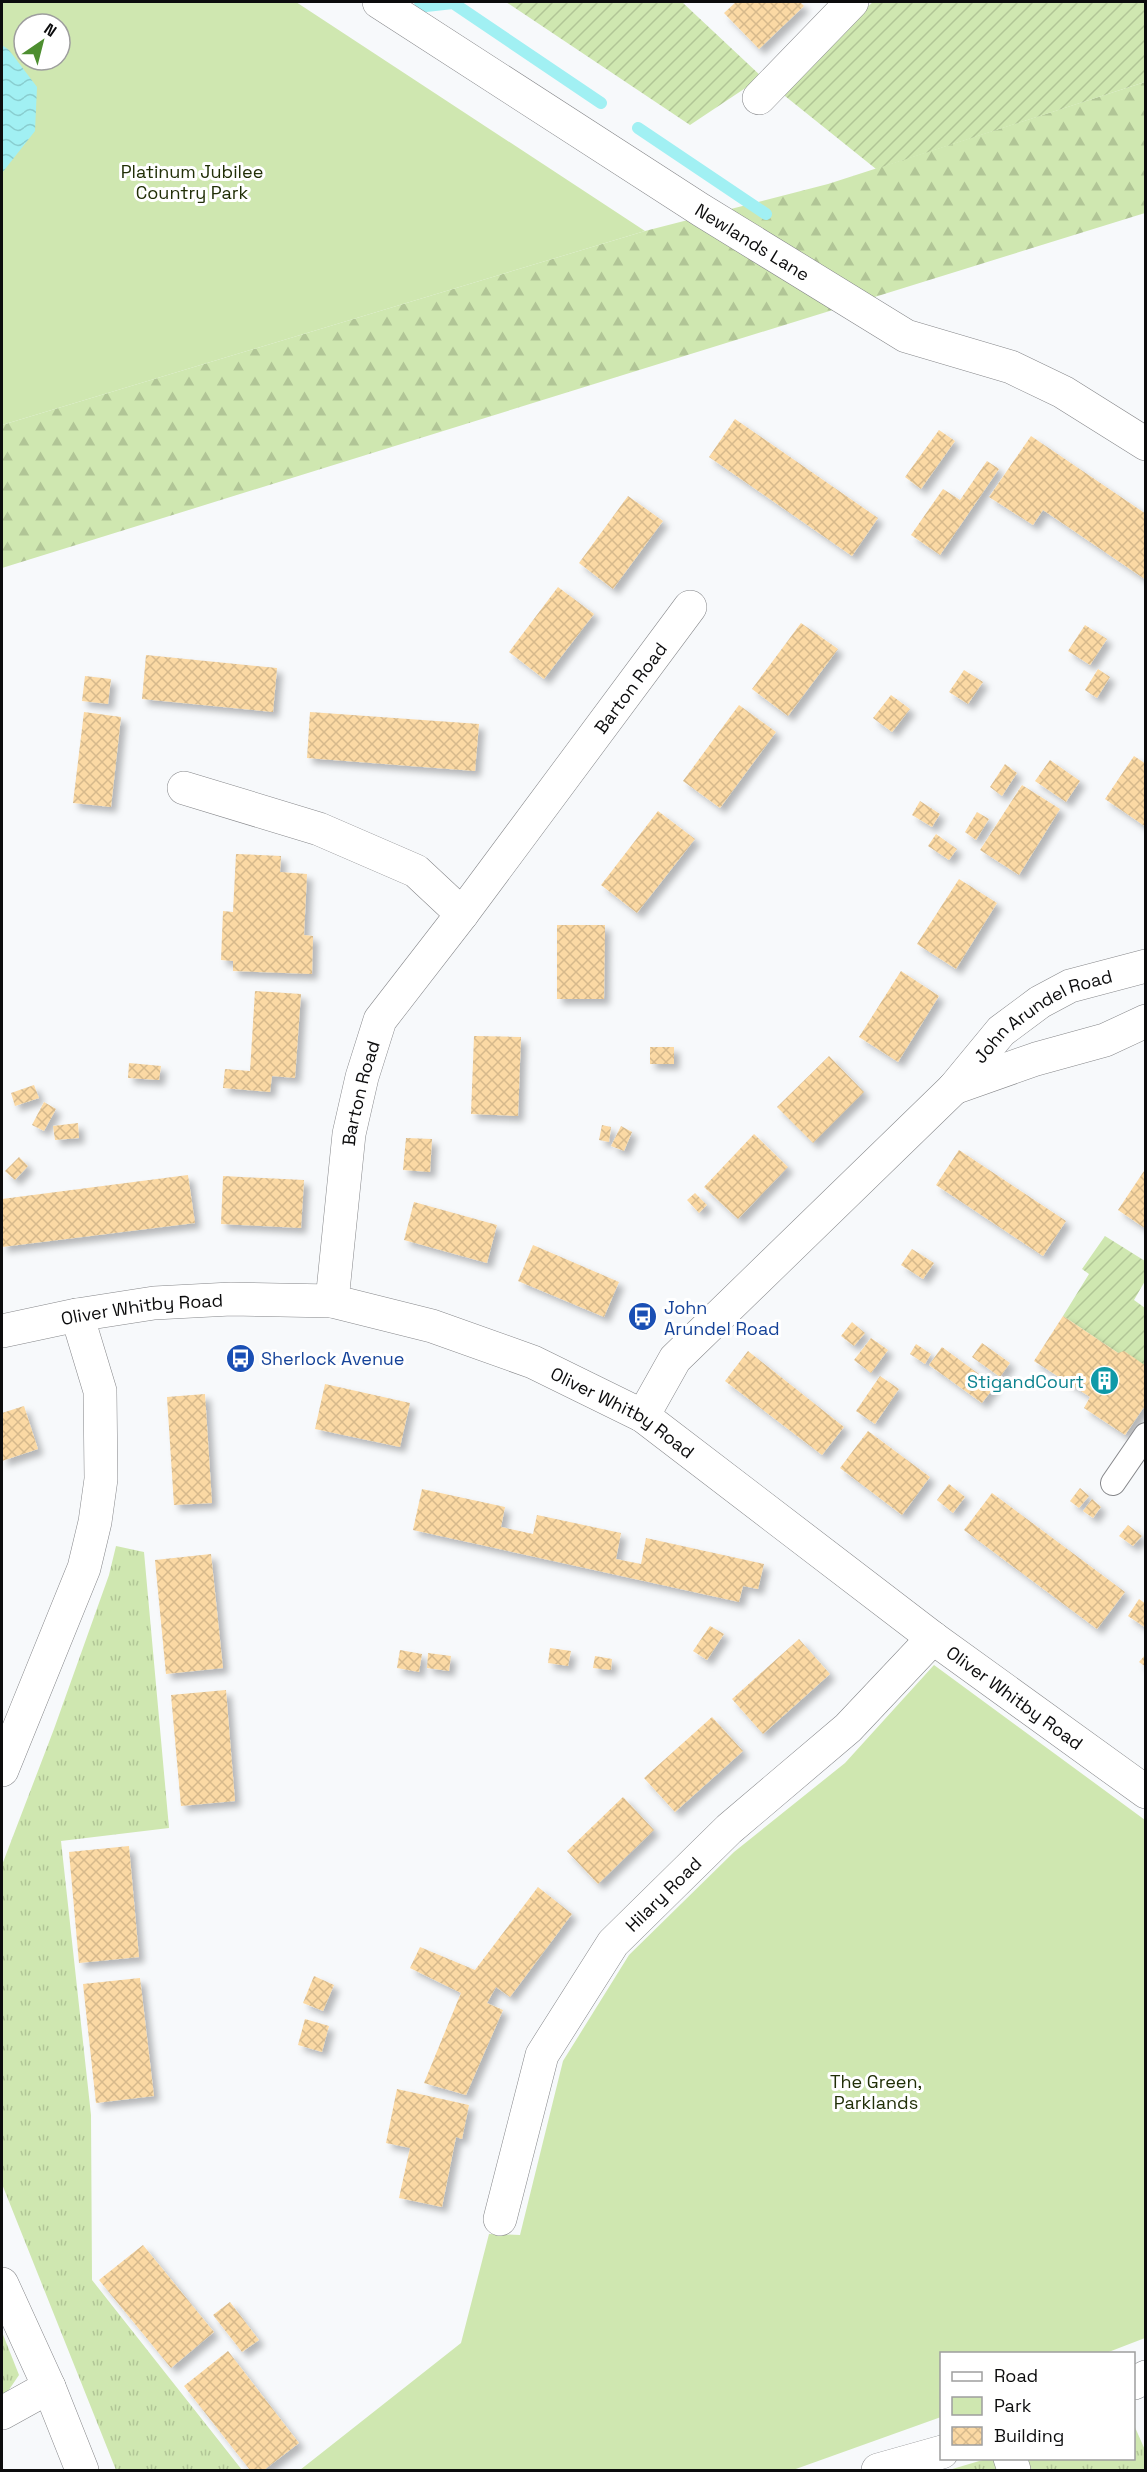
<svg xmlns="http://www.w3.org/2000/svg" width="1147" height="2472" viewBox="0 0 1147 2472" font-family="'Space Grotesk',sans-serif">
  <defs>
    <pattern id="grass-tufts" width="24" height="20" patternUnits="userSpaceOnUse" patternTransform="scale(1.5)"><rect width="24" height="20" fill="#cfe7b0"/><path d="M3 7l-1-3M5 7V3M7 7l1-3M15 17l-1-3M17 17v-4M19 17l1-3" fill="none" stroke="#b1c596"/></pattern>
    <pattern id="forest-firs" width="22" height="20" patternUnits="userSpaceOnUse" patternTransform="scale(1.5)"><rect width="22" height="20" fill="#cfe7b0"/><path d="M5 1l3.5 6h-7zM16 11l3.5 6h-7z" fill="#b1c596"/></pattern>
    <pattern id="garden-furrows" width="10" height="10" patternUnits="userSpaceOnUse" patternTransform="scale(1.5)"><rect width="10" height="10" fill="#cfe7b0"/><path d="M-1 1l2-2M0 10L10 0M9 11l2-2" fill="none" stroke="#b1c596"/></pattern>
    <pattern id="water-waves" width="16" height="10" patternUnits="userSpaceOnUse" patternTransform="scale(1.5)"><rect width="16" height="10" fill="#a1f0f3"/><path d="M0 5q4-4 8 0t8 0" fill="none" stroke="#89cdcf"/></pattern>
    <pattern id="building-cross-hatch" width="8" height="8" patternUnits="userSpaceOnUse" patternTransform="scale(1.5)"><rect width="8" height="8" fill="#fbd9a4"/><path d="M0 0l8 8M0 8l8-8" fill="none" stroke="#d6b98c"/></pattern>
    <filter id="shadow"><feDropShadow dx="5.5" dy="5.5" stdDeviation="3" flood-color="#0004"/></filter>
  </defs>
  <rect width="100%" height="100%" fill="#f7f9fb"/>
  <!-- grass -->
  <path fill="url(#grass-tufts)" d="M116 1546 144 1552 169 1828 61 1841 91 2115 92 2280 242 2470H116L2 2184V1865L54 1729 109 1575Z
    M2 2332 19 2375 2 2400Z
    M1134 2425 1145 2450V2470H949L986 2459 1134 2458Z"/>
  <!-- forest -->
  <path fill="url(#forest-firs)" d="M1145 82V213L2 568V425L645 231 828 184Z"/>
  <!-- park -->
  <path fill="#cfe7b0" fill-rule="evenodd" d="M2 2H296L645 231 2 425ZM24 24H60V60H24Z
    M934 1665 1145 1820V2338L1106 2353 942 2354 941 2417 793 2470H300L461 2343 489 2234 520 2235 563 2061 629 1955 734 1852 845 1763Z"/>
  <!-- garden -->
  <path fill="url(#garden-furrows)" d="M506 2H682L762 77 690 125Z
    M873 2H1143L1145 4V82L876 169 775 88Z
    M1105 1236 1145 1261V1281L1134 1300 1145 1308V1366L1118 1353 1063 1316 1089 1274 1082 1269Z"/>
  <!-- water -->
  <path fill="url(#water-waves)" d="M2 45 9 50 37 87 35 131 2 173Z"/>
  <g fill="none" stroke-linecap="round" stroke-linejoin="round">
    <!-- stream -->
    <path stroke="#a1f0f3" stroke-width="12" d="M420 2 426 6 453 3 601 103
      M638 128 766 214"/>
  </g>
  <!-- building -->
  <path fill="url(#building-cross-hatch)" filter="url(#shadow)" d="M736 2H800L804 6 759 49 724 13Z
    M735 419 878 518 852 556 709 457Z
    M939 430 955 441 921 489 905 477Z
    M1031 436 1146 514V580L1043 510 1033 525 989 497Z
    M987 461 999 469 940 555 911 535 943 489 960 500Z
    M628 496 663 521 613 589 579 563Z
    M558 587 594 614 544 679 509 652Z
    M801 623 838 649 788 716 752 689Z
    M1085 625 1107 639 1090 665 1068 651Z
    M146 655 277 668 273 712 142 699Z
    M1098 669 1110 677 1097 698 1085 690Z
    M964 670 983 682 968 704 949 692Z
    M85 676 111 679 108 704 82 701Z
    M891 695 910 709 892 732 873 718Z
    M739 705 776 732 720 808 683 781Z
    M84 712 121 717 111 807 73 803Z
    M310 712 479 724 475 771 307 758Z
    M1134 756 1146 764V827L1105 799Z
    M1050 760 1080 781 1066 802 1035 781Z
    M1005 764 1017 773 1002 796 990 787Z
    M1022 785 1060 809 1019 875 980 850Z
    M920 801 940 814 932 827 912 815Z
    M658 811 695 839 637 913 601 885Z
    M977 812 989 819 976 840 965 832Z
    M936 834 957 849 949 860 928 846Z
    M236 854 281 856 280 872 307 874 304 935 313 936 312 974 233 971V961L221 960 223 911 233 912Z
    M959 879 997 903 956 969 917 944Z
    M557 925H605L604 999H557Z
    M901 971 939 996 898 1062 859 1037Z
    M255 991 301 994 295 1078 272 1076 270 1092 223 1088 225 1069 250 1071Z
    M474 1036 521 1037 518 1116 471 1114Z
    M650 1047H674V1064H650Z
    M829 1056 864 1092 813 1143 777 1107Z
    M129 1063 161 1066 159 1080 128 1078Z
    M34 1085 39 1098 15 1106 11 1093Z
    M44 1102 56 1109 44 1131 32 1125Z
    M78 1123 79 1138 55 1140 53 1126Z
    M602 1125 611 1127 609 1142 599 1140Z
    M621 1126 632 1132 624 1151 611 1146Z
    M754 1134 788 1167 738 1219 704 1187Z
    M406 1138 432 1139 430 1172 403 1170Z
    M959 1150 1066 1221 1043 1256 936 1185Z
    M19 1157 28 1166 15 1180 5 1171Z
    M1146 1168V1229L1118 1210Z
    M188 1175 195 1223 2 1247V1199Z
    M223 1176 304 1180 301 1228 221 1224Z
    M695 1193 707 1205 699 1213 687 1200Z
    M414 1202 497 1225 487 1263 404 1240Z
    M533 1245 619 1282 604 1317 518 1281Z
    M912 1249 934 1263 923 1279 901 1265Z
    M1063 1316 1118 1353 1124 1351 1146 1366V1404L1125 1435 1084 1408 1090 1397 1034 1361Z
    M852 1322 865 1333 854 1346 841 1336Z
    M871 1338 888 1350 871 1373 854 1360Z
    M982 1343 1010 1363 1000 1377 972 1357Z
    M916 1344 931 1354 925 1364 910 1354Z
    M942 1347 995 1386 982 1403 929 1365Z
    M748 1351 844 1427 822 1455 725 1381Z
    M880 1376 899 1389 875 1424 856 1411Z
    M325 1384 410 1403 400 1447 315 1429Z
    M205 1394 212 1503 174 1505 167 1397Z
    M24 1406 38 1449 2 1461V1413Z
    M868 1431 930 1477 902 1515 840 1468Z
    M949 1484 965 1497 953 1513 937 1500Z
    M1080 1488 1089 1496 1079 1508 1070 1501Z
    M422 1489 505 1507 501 1527 533 1534 537 1515 621 1533 616 1559 641 1564 646 1538 764 1564 758 1589 743 1586 739 1602 413 1530Z
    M992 1493 1125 1592 1097 1629 964 1530Z
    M1092 1499 1101 1507 1093 1518 1083 1511Z
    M1128 1525 1142 1536 1133 1546 1119 1536Z
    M211 1554 223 1668 166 1674 155 1560Z
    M1139 1599 1146 1604V1628L1128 1616Z
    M710 1626 724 1634 707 1660 693 1651Z
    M799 1639 830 1674 763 1734 732 1699Z
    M550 1648 571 1651 568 1666 548 1663Z
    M400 1650 422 1654 419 1672 397 1668Z
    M428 1653 451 1656 449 1671 427 1668Z
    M1146 1654V1667L1139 1662Z
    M595 1656 612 1659 611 1670 593 1668Z
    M226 1690 235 1801 181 1806 171 1695Z
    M712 1717 743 1751 675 1812 644 1778Z
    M623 1797 654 1830 598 1884 567 1851Z
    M129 1846 139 1957 79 1963 69 1852Z
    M538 1887 572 1914 510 1997 496 1987 487 2003 503 2010 466 2095 424 2083 461 1993 410 1968 420 1947 475 1970Z
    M314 1976 334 1985 323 2011 303 2003Z
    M140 1978 154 2096 96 2103 83 1984Z
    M305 2019 329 2026 322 2052 298 2045Z
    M397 2089 469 2105 462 2139 456 2137 442 2207 399 2198 410 2148 386 2143Z
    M143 2245 214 2332 171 2368 99 2280Z
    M230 2302 259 2340 242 2352 213 2315Z
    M228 2351 299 2443 264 2470H250L184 2386Z"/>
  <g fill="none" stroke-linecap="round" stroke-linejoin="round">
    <defs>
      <path id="service" d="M1113 1483 1146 1435"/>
      <g id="minor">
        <path id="s1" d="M379 2 701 210 906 336 1011 367 1063 392 1146 444"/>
        <path d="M759 98 852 2"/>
        <path d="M184 788 319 829 416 871 462 914"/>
        <path d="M954 1088 1036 1059 1105 1040 1146 1021"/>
        <path id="s2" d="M332 1301 349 1134 362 1077 380 1020 462 914 690 607"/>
        <path id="s3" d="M2 1331 77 1315 154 1303 231 1299 332 1301 432 1326 533 1362 643 1416 933 1638 1146 1792"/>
        <path id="s4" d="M643 1416 675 1359 954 1088 1001 1031 1040 1002 1070 986 1146 966"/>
        <path d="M2 1770 84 1568 95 1522 101 1479 100 1391 77 1315"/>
        <path id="s5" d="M500 2219 542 2055 613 1943 729 1829 848 1728 933 1638"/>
        <path d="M2 2284 49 2387 82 2470"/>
        <path d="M2 2413 49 2387"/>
        <path d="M1010 2458 1014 2470"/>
      </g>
      <path id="tertiary" d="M1134 2383 1146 2377
        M878 2470 942 2452"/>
    </defs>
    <!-- service casing -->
    <use href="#service" stroke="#86878a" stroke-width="26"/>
    <!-- minor casing -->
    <use href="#minor" stroke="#86878a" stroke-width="34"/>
    <!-- tertiary casing -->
    <use href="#tertiary" stroke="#86878a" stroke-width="34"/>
    <!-- service -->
    <use href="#service" stroke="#fff" stroke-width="24"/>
    <!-- minor -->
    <use href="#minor" stroke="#fff" stroke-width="33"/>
    <!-- tertiary -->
    <use href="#tertiary" stroke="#fff" stroke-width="33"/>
  </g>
  <!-- icons -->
  <defs>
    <symbol id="bus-disc" viewBox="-11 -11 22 22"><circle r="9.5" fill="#1a4fb4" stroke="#fff"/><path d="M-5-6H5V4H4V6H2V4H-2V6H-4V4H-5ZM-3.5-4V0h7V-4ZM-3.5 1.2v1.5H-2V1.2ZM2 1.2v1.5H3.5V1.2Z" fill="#fff"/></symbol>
    <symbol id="building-disc" viewBox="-11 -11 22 22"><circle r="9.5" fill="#0f9aa8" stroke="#fff"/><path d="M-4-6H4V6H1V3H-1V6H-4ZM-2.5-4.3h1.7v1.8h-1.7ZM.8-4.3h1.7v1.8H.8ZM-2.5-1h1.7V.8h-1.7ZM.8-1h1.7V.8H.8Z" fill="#fff"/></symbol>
  </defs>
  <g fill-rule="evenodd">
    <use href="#bus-disc" x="626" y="1300" width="33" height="33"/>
    <use href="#bus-disc" x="224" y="1342" width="33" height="33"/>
    <use href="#building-disc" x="1088" y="1364" width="33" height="33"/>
  </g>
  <g text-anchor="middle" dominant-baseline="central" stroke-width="6" stroke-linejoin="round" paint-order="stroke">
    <!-- park labels -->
    <g font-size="18" fill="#212f07" stroke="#fff">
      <text x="192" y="171">Platinum Jubilee<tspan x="192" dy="21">Country Park</tspan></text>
      <text x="876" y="2081">The Green,<tspan x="876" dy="21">Parklands</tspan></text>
    </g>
    <!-- street labels -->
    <g font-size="18" fill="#0c0c0d" stroke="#fff">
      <text stroke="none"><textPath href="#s1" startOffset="444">Newlands Lane</textPath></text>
      <text stroke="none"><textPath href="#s2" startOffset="702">Barton Road</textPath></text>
      <text stroke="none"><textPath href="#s4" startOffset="572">John Arundel Road</textPath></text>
      <text stroke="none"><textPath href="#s2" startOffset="210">Barton Road</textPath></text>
      <text stroke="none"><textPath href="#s3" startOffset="142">Oliver Whitby Road</textPath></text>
      <text stroke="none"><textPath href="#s3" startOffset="646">Oliver Whitby Road</textPath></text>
      <text stroke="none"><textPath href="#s3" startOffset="1132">Oliver Whitby Road</textPath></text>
      <text stroke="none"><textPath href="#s5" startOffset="372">Hilary Road</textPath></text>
    </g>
    <!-- transit labels -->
    <g font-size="18" fill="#164399" stroke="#fff" text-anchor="start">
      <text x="664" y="1307">John<tspan x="664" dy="21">Arundel Road</tspan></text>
      <text x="261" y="1358">Sherlock Avenue</text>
    </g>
    <!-- culture labels -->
    <g font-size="18" fill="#0d838f" stroke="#fff" text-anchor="end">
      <text x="1084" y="1381">StigandCourt</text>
    </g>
  </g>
  <!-- border -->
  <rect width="1147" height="2472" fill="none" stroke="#0c0c0d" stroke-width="6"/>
  <!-- legend -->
  <rect x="940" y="2352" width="195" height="108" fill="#ffffff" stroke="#9e9e9e" stroke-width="1.5"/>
  <rect x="952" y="2372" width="30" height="9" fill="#ffffff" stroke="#9e9e9e" stroke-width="1.5"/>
  <text x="994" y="2382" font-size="18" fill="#0c0c0d">Road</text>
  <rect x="952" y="2397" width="30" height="18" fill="#cfe7b0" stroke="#9e9e9e" stroke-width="1.5"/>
  <text x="994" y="2412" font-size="18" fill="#0c0c0d">Park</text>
  <rect x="952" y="2427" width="30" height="18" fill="url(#building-cross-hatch)" stroke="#9e9e9e" stroke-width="1.5"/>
  <text x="994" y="2442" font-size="18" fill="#0c0c0d">Building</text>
  <!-- north arrow -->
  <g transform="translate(42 42) rotate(35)"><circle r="28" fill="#ffffff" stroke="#9e9e9e" stroke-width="1.5"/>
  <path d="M0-4.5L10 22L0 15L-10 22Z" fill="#4d8e30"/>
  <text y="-9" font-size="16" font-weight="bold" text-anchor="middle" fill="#0c0c0d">N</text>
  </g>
</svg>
